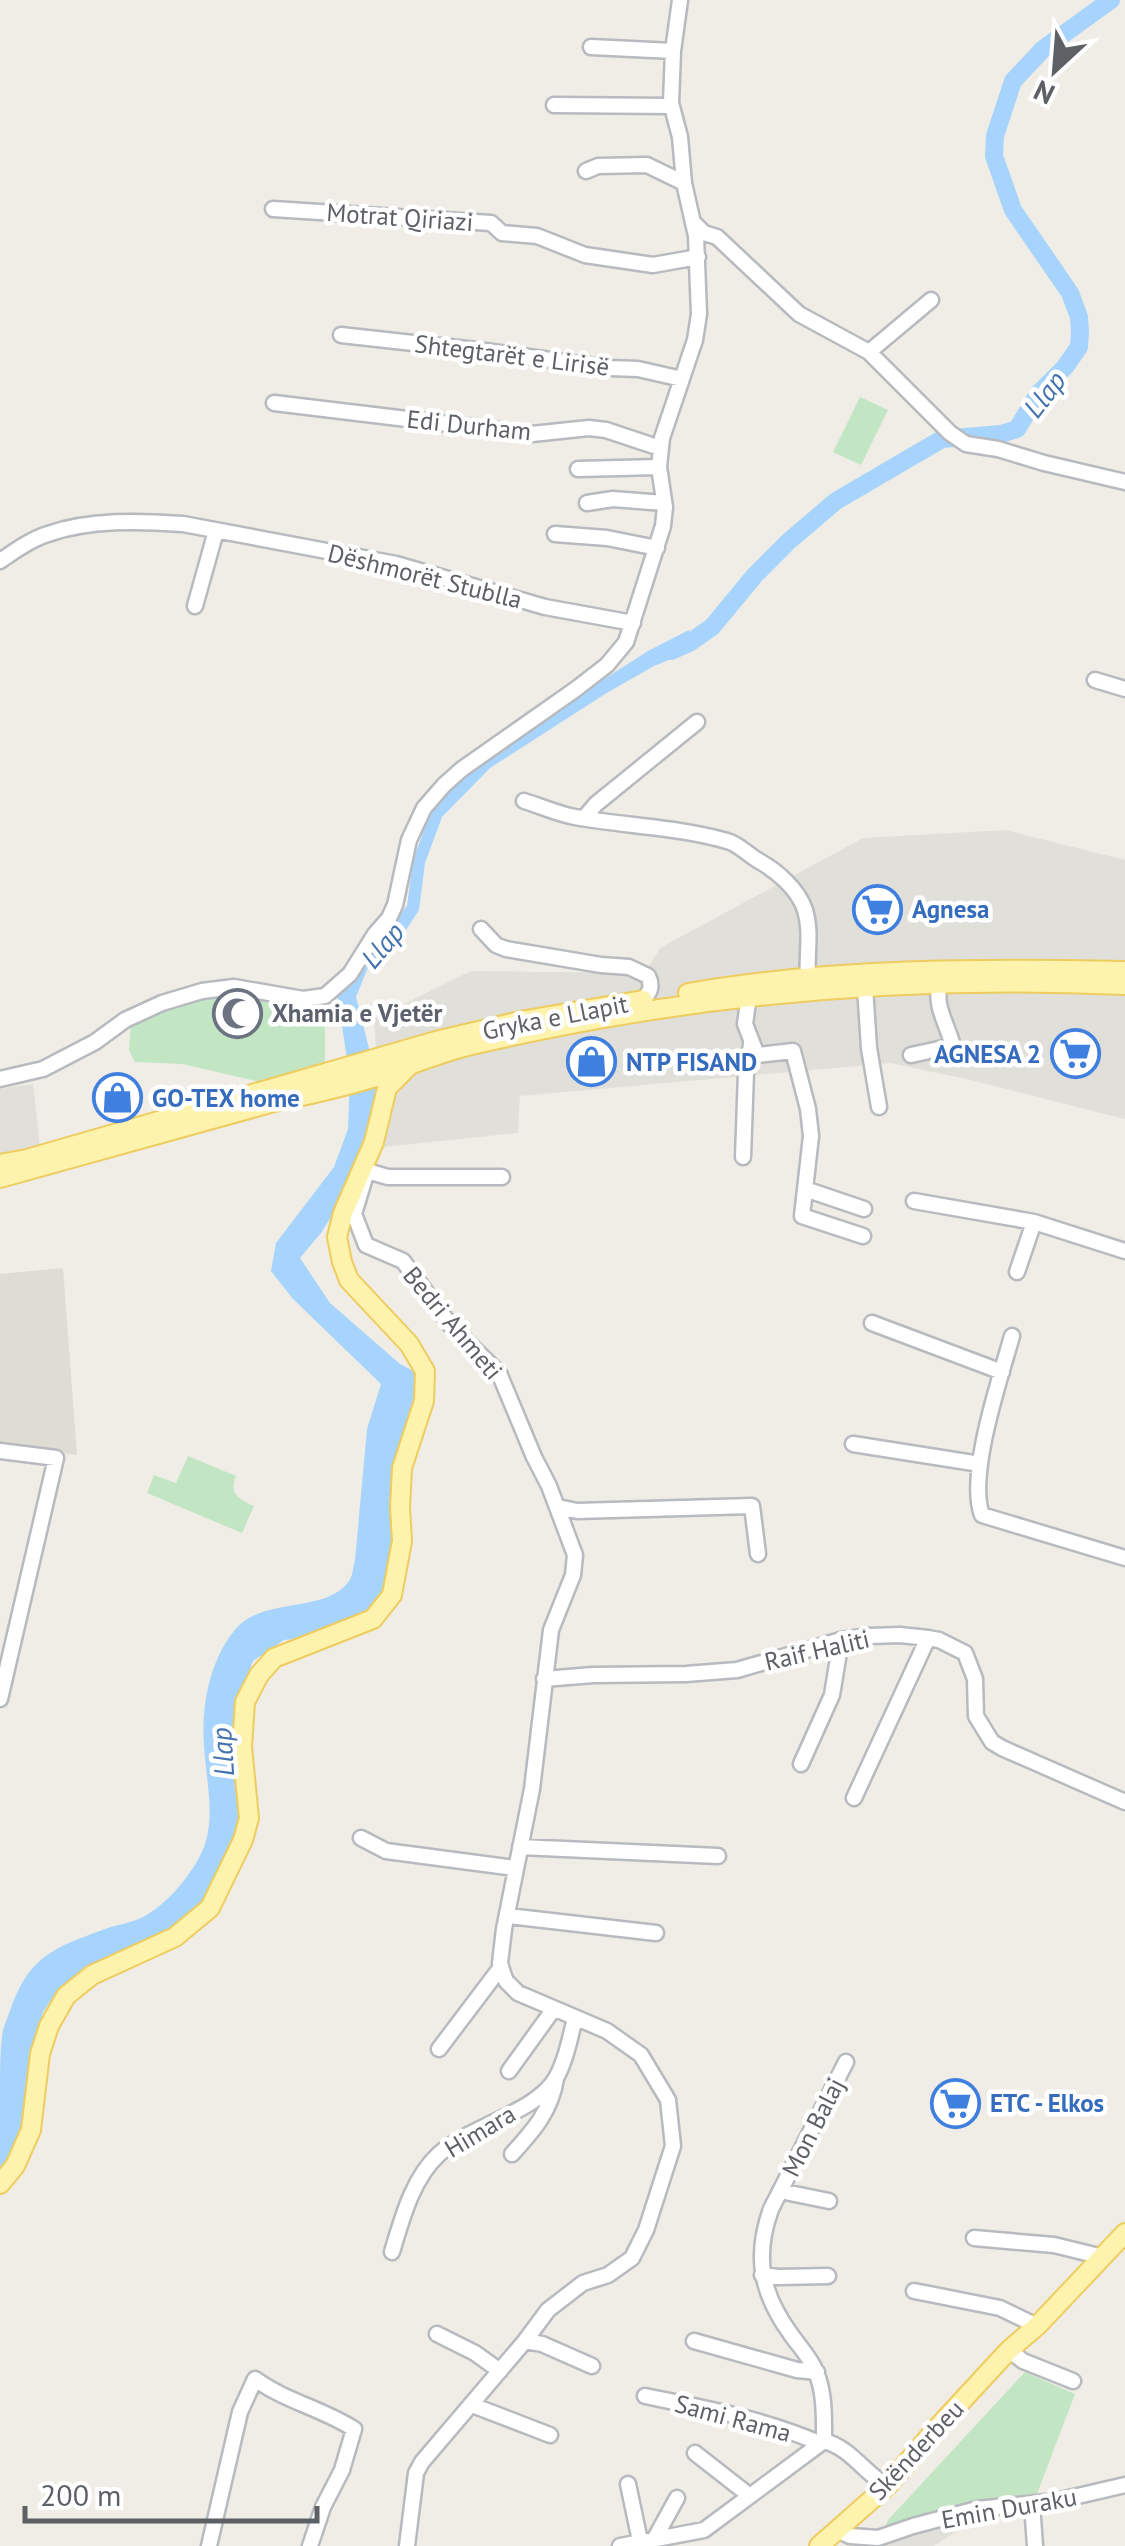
<svg xmlns="http://www.w3.org/2000/svg" width="1125" height="2546" viewBox="0 0 1125 2546" font-family="'PT Sans',sans-serif">
  <rect width="100%" height="100%" fill="#efede5"/>
  <!-- industrial -->
  <path fill="#e0dfd9" d="M1005 830 1125 860V1119L971 1080 890 1063 520 1096 518 1133 383 1147 374 1019 471 971 645 973 660 948 863 838Z
    M33 1084 41 1156 0 1162V1089Z
    M969 2523 934 2546H853L855 2545Z"/>
  <!-- education -->
  <path fill="#dfdcd3" d="M63 1268 77 1455 0 1444V1274Z"/>
  <!-- green -->
  <path fill="#c2e6c4" d="M860 397 888 410 861 465 833 452Z
    M250 992 325 1009V1068L274 1085 182 1064 135 1062 129 1050 131 1023 145 1014 218 993 220 997 223 1031 254 1029Z
    M188 1456 236 1476C228 1493 240 1500 254 1506L242 1533 147 1493 154 1475 176 1483Z
    M1025 2372 1075 2394 1035 2499 1002 2501 944 2510 883 2531 888 2520Z"/>
  <!-- water -->
  <path fill="#a7d4fd" d="M689 630 691 651 654 666 605 694 490 768 442 817 425 863 419 910 406 930 369 965 356 997 370 1052 383 1080 361 1170 321 1233 300 1258 330 1303 400 1364 419 1374 417 1406 394 1536 393 1568 382 1599 369 1614 305 1638 284 1640 253 1661 235 1710 243 1832 221 1881 191 1922 85 1971 55 1994 43 2012 33 2049 23 2141 0 2181C0 2150 0 2120 0 2089 0 2072 0 2053 2 2036 3 2027 8 2017 11 2008 30 1955 56 1947 105 1929 117 1925 130 1923 141 1918 165 1906 186 1881 199 1858 218 1824 206 1783 204 1746 201 1708 209 1662 234 1631 262 1595 325 1615 349 1581 353 1576 353 1566 355 1560L367 1429 381 1384 293 1299 271 1271 276 1243 334 1167 348 1129 350 1078 336 987 407 906 413 861 431 810 455 783 485 759 545 717 648 651Z"/>
  <g fill="none" stroke-linecap="round" stroke-linejoin="round">
    <!-- river -->
    <path stroke="#a7d4fd" stroke-width="18" d="M671 651 689 643 712 627 755 575 789 541 836 501 942 439 1001 434 1017 429 1039 393 1065 367 1079 347 1080 331 1079 317 1070 293 1013 210 994 156 995 136 1013 81 1043 49 1111 0"/>
    <defs>
      <path id="minor" d="M591 47 673 51
        M554 105 671 106
        M586 171 598 166 647 165 684 183
        M273 209 491 223 502 233 537 236 585 255 653 265 698 257
        M693 222 704 233 717 237 799 314 869 352 950 433 966 444 998 449 1044 463 1125 482
        M341 335 485 351 609 368 638 369 682 379
        M869 352 931 300
        M274 403 532 434 589 428 606 430 660 448
        M578 469 659 467
        M587 503 613 499 664 503
        M555 534 607 538 657 548
        M0 561C15 551 31 539 48 534 90 519 140 521 183 524L396 564 545 607 633 623
        M195 606 216 531
        M1095 680 1125 689
        M524 801C541 806 558 814 575 817 625 826 678 827 727 841 739 844 748 855 759 861 777 871 798 889 805 910 812 933 806 955 808 978
        M584 818 596 804 697 722
        M481 929 496 945 506 949 601 965 629 967 648 976C653 987 650 992 643 1000
        M865 987 869 1048 879 1107
        M749 995 745 1024 757 1055 793 1051 808 1109 811 1136 802 1216 863 1236
        M911 1055 948 1047 952 1043C946 1021 934 1006 940 983
        M0 1079 43 1069 95 1042 125 1020 162 1003 202 991 234 987 303 999 325 996 350 974 375 934 389 918 395 905 409 840 424 808 444 785 462 769 576 689 607 665 626 642 663 526 665 507 659 467 662 438 695 340 699 314 696 236 684 183 680 137 671 103 673 51 680 0
        M743 1157 746 1072 749 1064 751 1043
        M805 1189 864 1209
        M914 1201 1034 1222 1125 1251
        M1017 1272 1034 1222
        M872 1323 1002 1372
        M1012 1336C1000 1379 967 1475 982 1515L1125 1558
        M853 1444 980 1464
        M0 1451 56 1458 0 1699
        M558 1507 577 1511 752 1506 758 1554
        M544 1679 593 1675 686 1674 737 1670 841 1640 869 1636 900 1635 928 1638 939 1640 965 1653 975 1679 976 1716 992 1742 1002 1748 1125 1802
        M801 1764 832 1695 841 1640
        M854 1798 928 1638
        M361 1838 386 1851 515 1868
        M520 1847 718 1856
        M508 1916 656 1933
        M439 2049 501 1967
        M509 2071 553 2010
        M512 2154C533 2131 551 2111 556 2079
        M780 2191 829 2201
        M974 2238 1054 2245 1103 2257
        M392 2252C402 2219 412 2179 439 2154 470 2126 537 2112 556 2078 566 2060 570 2038 575 2018
        M762 2275 779 2277 828 2276
        M914 2291 1000 2308 1037 2326
        M437 2334 475 2353 500 2371
        M525 2341 542 2344 592 2366
        M694 2341 797 2370 817 2372
        M1009 2350 1023 2361 1073 2381
        M645 2396C704 2408 764 2419 819 2443
        M472 2405 550 2435
        M824 2441C824 2419 825 2393 816 2372 811 2358 798 2345 790 2333 761 2293 754 2256 771 2209L846 2062
        M695 2453 750 2496
        M628 2484 640 2541
        M1032 2504 1035 2546
        M837 2530 850 2536 878 2538 913 2526 977 2509 1056 2501 1125 2485
        M655 2538 677 2498
        M209 2546 240 2412 255 2379C285 2401 323 2409 354 2429L342 2470 323 2507 310 2546
        M407 2546 416 2473 422 2462 525 2341 548 2310 583 2283 608 2275 632 2258 646 2230 673 2146 668 2100 641 2055 607 2031 518 1993 506 1981 503 1973 500 1963 504 1929 532 1789 551 1630 573 1575 575 1555 549 1486 534 1457 499 1373 451 1326 403 1261 366 1245 354 1214 367 1171 388 1177H502
        M620 2546 704 2530 824 2441C851 2448 864 2473 887 2486"/>
      <path id="major" d="M688 993C832 968 979 968 1125 971
        M0 1164 27 1159 436 1041 520 1021 643 1000
        M0 1178 274 1102C313 1094 353 1085 391 1072 423 1060 451 1049 485 1042 695 994 910 975 1125 985
        M0 2184 15 2166 31 2130 40 2054 49 2026 66 1996 92 1975 175 1937 210 1908 243 1840 249 1818 242 1747 245 1702 259 1675 274 1658 373 1619 392 1595 402 1541 400 1507 402 1468 424 1401 425 1371 409 1344 349 1280 342 1262 337 1237 343 1213 374 1142 387 1088 413 1062
        M819 2546 887 2486 936 2429 1009 2350 1037 2326 1125 2233"/>
    </defs>
    <!-- minor casing -->
    <use href="#minor" stroke="#b7babe" stroke-width="19"/>
    <!-- major casing -->
    <use href="#major" stroke="#eecc5f" stroke-width="22"/>
    <!-- minor -->
    <use href="#minor" stroke="#fff" stroke-width="14"/>
    <!-- major -->
    <use href="#major" stroke="#fdf3ac" stroke-width="18"/>
  </g>
  <!-- icons -->
  <defs>
    <symbol id="supermarket-ring" viewBox="-11 -11 22 22"><circle r="9.5" fill="#fff" stroke="#3f7fe0" stroke-width="1.5"/><path d="M-6-5.5h2.5l.6 2H6L4.5 2H-2.5L-4.4-4H-6ZM-1.5 3.2a1.3 1.3 0 1 0 .1 0ZM3 3.2a1.3 1.3 0 1 0 .1 0Z" fill="#3f7fe0"/></symbol>
    <symbol id="mosque-ring" viewBox="-11 -11 22 22"><circle r="9.5" fill="#fff" stroke="#6b7280" stroke-width="1.5"/><path d="M3.5-4.9A6 6 0 1 0 3.5 4.9A5 5 0 1 1 3.5-4.9Z" fill="#6b7280"/></symbol>
    <symbol id="shop-ring" viewBox="-11 -11 22 22"><circle r="9.5" fill="#fff" stroke="#3f7fe0" stroke-width="1.5"/><path d="M-5-2.5h2.3a2.7 3.5 0 0 1 5.4 0H5L5.5 6h-11ZM-1.5-2.5h3a1.5 2.3 0 0 0-3 0Z" fill="#3f7fe0"/></symbol>
  </defs>
  <g fill-rule="evenodd">
    <use href="#supermarket-ring" x="850" y="882" width="55" height="55"/>
    <use href="#mosque-ring" x="210" y="986" width="55" height="55"/>
    <use href="#supermarket-ring" x="1048" y="1026" width="55" height="55"/>
    <use href="#shop-ring" x="564" y="1034" width="55" height="55"/>
    <use href="#shop-ring" x="90" y="1070" width="55" height="55"/>
    <use href="#supermarket-ring" x="928" y="2076" width="55" height="55"/>
  </g>
  <g text-anchor="middle" dominant-baseline="central" stroke-width="9" stroke-linejoin="round" paint-order="stroke">
    <!-- street labels -->
    <g font-size="25" fill="#5d6065" stroke="#fff">
      <text transform="translate(400 217) rotate(4)">Motrat Qiriazi</text>
      <text transform="translate(512 355) rotate(7)">Shtegtarët e Lirisë</text>
      <text transform="translate(469 425) rotate(6)">Edi Durham</text>
      <text transform="translate(425 576) rotate(14)">Dëshmorët Stublla</text>
      <text transform="translate(555 1017) rotate(-11)">Gryka e Llapit</text>
      <text transform="translate(453 1323) rotate(50)">Bedri Ahmeti</text>
      <text transform="translate(817 1650) rotate(-13)">Raif Haliti</text>
      <text transform="translate(813 2127) rotate(-63)">Mon Balaj</text>
      <text transform="translate(480 2131) rotate(-31)">Himara</text>
      <text transform="translate(733 2418) rotate(15)">Sami Rama</text>
      <text transform="translate(916 2450) rotate(-47)">Skënderbeu</text>
      <text transform="translate(1009 2508) rotate(-10)">Emin Duraku</text>
    </g>
    <!-- shop labels -->
    <g font-size="25" font-weight="bold" fill="#366cbe" stroke="#fff" text-anchor="start">
      <text x="912" y="909">Agnesa</text>
      <text x="1041" y="1054" text-anchor="end">AGNESA 2</text>
      <text x="626" y="1062">NTP FISAND</text>
      <text x="152" y="1098">GO-TEX home</text>
      <text x="990" y="2103">ETC - Elkos</text>
    </g>
    <!-- worship labels -->
    <g font-size="25" font-weight="bold" fill="#5b616d" stroke="#fff" text-anchor="start">
      <text x="272" y="1013">Xhamia e Vjetër</text>
    </g>
    <!-- water labels -->
    <g font-size="28" font-style="italic" fill="#4373af" stroke="#fff">
      <text transform="translate(1044 394) rotate(-53)">Llap</text>
      <text transform="translate(382 945) rotate(-50)">Llap</text>
      <text transform="translate(222 1752) rotate(-94)">Llap</text>
    </g>
  </g>
  <!-- north arrow -->
  <g transform="translate(1055 70) rotate(206)" stroke="#ffffff" stroke-width="8" paint-order="stroke">
  <path d="M0-8L18 38L0 25L-18 38Z" fill="#5d6065"/>
  <text y="-15" font-size="28" font-weight="bold" text-anchor="middle" fill="#5d6065">N</text>
  </g>
  <!-- scale -->
  <path d="M25 2506v15h292v-15" fill="none" stroke="#5d6065" stroke-width="5"/>
  <text x="40" y="2506" font-size="30" fill="#5d6065" stroke="#ffffff" stroke-width="8" paint-order="stroke">200 m</text>
</svg>
